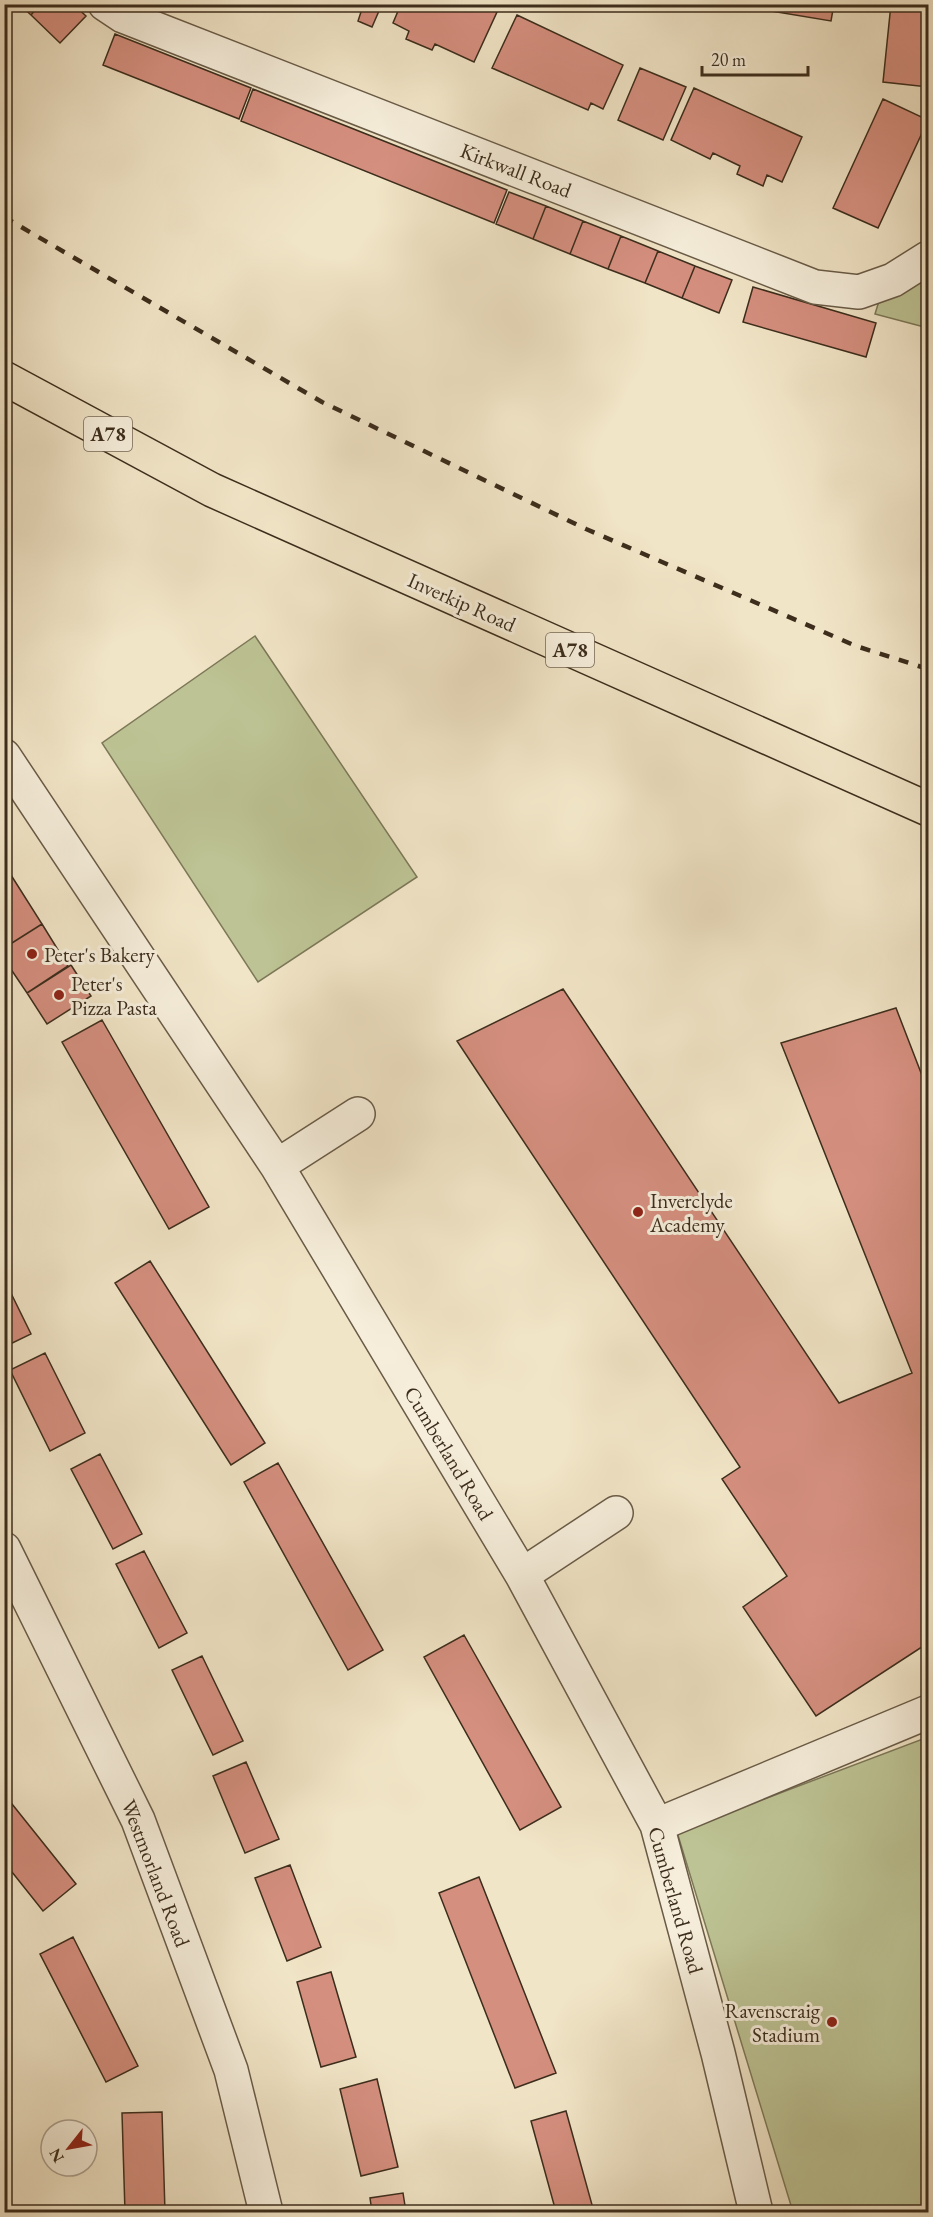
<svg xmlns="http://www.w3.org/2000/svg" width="933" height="2217" viewBox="0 0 933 2217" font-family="'EB Garamond',serif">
  <rect width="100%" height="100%" fill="#f1e5c7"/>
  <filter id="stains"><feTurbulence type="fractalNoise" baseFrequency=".00333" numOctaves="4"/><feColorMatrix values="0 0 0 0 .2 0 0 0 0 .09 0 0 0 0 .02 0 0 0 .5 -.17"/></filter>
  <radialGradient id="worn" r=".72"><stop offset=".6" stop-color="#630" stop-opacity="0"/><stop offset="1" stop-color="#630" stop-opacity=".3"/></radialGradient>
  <!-- green -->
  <path fill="#bdc394" stroke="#7c7858" stroke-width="1.5" d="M928 276V328L875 314 879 301Z
    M255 636 417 877 258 982 102 743Z
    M928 1737V2212H793L677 1832Z"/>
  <!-- building -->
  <path fill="#d58f7f" stroke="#3c2d1c" stroke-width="1.5" d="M19 4H40L31 15Z
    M40 4H73L86 16 60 43 31 15Z
    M343 4H382L372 27 358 21 361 12Z
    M401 4H481L497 12 474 62 435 44 432 50 406 39 409 31 393 23Z
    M748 4H834L831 21 747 7Z
    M891 4H928V87L883 82Z
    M517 15 623 65 603 109 591 103 588 110 492 68Z
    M115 34 251 88 239 119 103 65Z
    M640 68 686 87 663 140 618 120Z
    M694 88 802 137 782 182 767 175 763 186 737 174 740 166 713 153 710 159 671 140Z
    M253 89 507 190 494 223 241 121Z
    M883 99 928 120 878 228 833 208Z
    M509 192 546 206 533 239 496 224Z
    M546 206 583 221 570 254 533 239Z
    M583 221 621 236 608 269 570 254Z
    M621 236 658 251 645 283 608 269Z
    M658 251 695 266 682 298 645 283Z
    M695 266 732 280 719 313 682 298Z
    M753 287 876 323 866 357 743 322Z
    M4 864 42 924 4 948Z
    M42 924 68 966 27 993 4 959V948Z
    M71 965 91 996 47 1024 27 993Z
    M563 989 839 1403 912 1373 781 1043 896 1008 928 1091V1643L816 1716 743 1607 787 1576 722 1479 740 1467 457 1041Z
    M102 1020 209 1207 169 1229 62 1042Z
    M150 1261 265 1443 231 1465 115 1283Z
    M4 1279 31 1334 4 1347Z
    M45 1353 85 1433 50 1451 10 1370Z
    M100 1454 142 1534 113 1549 71 1469Z
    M278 1463 383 1650 348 1670 244 1482Z
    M144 1551 187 1633 159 1648 116 1564Z
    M464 1635 561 1807 520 1830 424 1657Z
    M202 1656 243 1741 213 1755 172 1670Z
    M246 1762 279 1839 245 1853 213 1776Z
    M4 1794 76 1884 43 1911 4 1862Z
    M290 1865 321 1947 287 1961 255 1878Z
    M479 1877 556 2073 515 2088 439 1893Z
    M73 1937 138 2066 106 2082 40 1954Z
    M331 1972 356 2057 321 2067 297 1982Z
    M377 2079 398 2167 361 2176 340 2089Z
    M566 2111 594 2212H556L531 2121Z
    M162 2112 165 2212H125L122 2113Z
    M403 2193 406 2212H372L370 2198Z"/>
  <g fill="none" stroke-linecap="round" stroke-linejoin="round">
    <defs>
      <path id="minor" d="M105 4 123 16 815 287 859 292 893 280 928 258
        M4 756 277 1166 522 1575 657 1825 718 2053 756 2212
        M277 1166 358 1114
        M4 1549 138 1820 231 2070 266 2212
        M522 1575 616 1513
        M657 1825 928 1712"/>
      <path id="highway" d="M4 378 212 490 928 809"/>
    </defs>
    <!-- minor casing -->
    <use href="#minor" stroke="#695b47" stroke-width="36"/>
    <!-- highway casing -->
    <use href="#highway" stroke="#3c2d1c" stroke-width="36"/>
    <!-- minor -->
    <use href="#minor" stroke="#f6eedb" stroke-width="33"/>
    <!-- highway -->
    <use href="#highway" stroke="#f1e5c7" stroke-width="33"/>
    <!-- rail -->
    <path stroke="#3c2d1c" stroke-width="4.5" stroke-dasharray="10 10" stroke-linecap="butt" d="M4 217 322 402 586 529 856 646 928 669"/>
  </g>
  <!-- markers -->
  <g fill="#8f2418" stroke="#f6eedb" stroke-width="2">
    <circle cx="32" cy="954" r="6"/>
    <circle cx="59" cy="995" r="6"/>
    <circle cx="638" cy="1212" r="6"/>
    <circle cx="832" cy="2022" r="6"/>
  </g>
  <g text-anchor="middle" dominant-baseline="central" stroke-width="6" stroke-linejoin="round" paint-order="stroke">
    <!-- shield labels -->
    <g fill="#f6eedb" stroke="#746755" stroke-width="1.5">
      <rect x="84" y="417" width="48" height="34" rx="4.5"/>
      <rect x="546" y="633" width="48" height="34" rx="4.5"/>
    </g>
    <g font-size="20" font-weight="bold" fill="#3c2d1c">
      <text x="108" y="434">A78</text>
      <text x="570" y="650">A78</text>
    </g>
    <!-- street labels -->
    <g font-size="21" fill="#3c2d1c" stroke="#f6eedb">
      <text transform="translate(516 170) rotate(21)">Kirkwall Road</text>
      <text transform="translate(462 602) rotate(24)">Inverkip Road</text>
      <text transform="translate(449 1453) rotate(59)">Cumberland Road</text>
      <text transform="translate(156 1873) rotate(69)">Westmorland Road</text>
      <text transform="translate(676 1900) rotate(74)">Cumberland Road</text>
    </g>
    <!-- poi labels -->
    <g font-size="21" fill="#3c2d1c" stroke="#f6eedb" text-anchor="start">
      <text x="44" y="954">Peter's Bakery</text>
      <text x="71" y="983">Peter's<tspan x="71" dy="24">Pizza Pasta</tspan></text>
      <text x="650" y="1200">Inverclyde<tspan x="650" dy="24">Academy</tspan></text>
      <text x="820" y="2010" text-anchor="end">Ravenscraig<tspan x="820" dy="24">Stadium</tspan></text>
    </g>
  </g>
  <!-- margin -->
  <rect width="933" height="2217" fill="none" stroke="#f1e5c7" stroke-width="24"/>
  <rect x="6" y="6" width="921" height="2205" fill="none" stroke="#3c2d1c" stroke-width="3"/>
  <rect x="12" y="12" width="909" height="2193" fill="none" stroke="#3c2d1c" stroke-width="1.5"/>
  <!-- north arrow -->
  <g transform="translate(69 2148) rotate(239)"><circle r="28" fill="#f6eedb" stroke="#aca18f" stroke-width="1.5"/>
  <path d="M0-4.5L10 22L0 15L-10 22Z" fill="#8f2418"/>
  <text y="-9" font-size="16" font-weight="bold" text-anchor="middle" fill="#3c2d1c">N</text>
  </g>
  <!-- scale -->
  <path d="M702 66v9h106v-9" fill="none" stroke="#3c2d1c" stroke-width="3"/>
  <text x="711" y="66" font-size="18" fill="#3c2d1c" stroke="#f6eedb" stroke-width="4.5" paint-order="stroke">20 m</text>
  <rect width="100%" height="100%" filter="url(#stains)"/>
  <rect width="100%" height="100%" fill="url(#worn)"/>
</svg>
